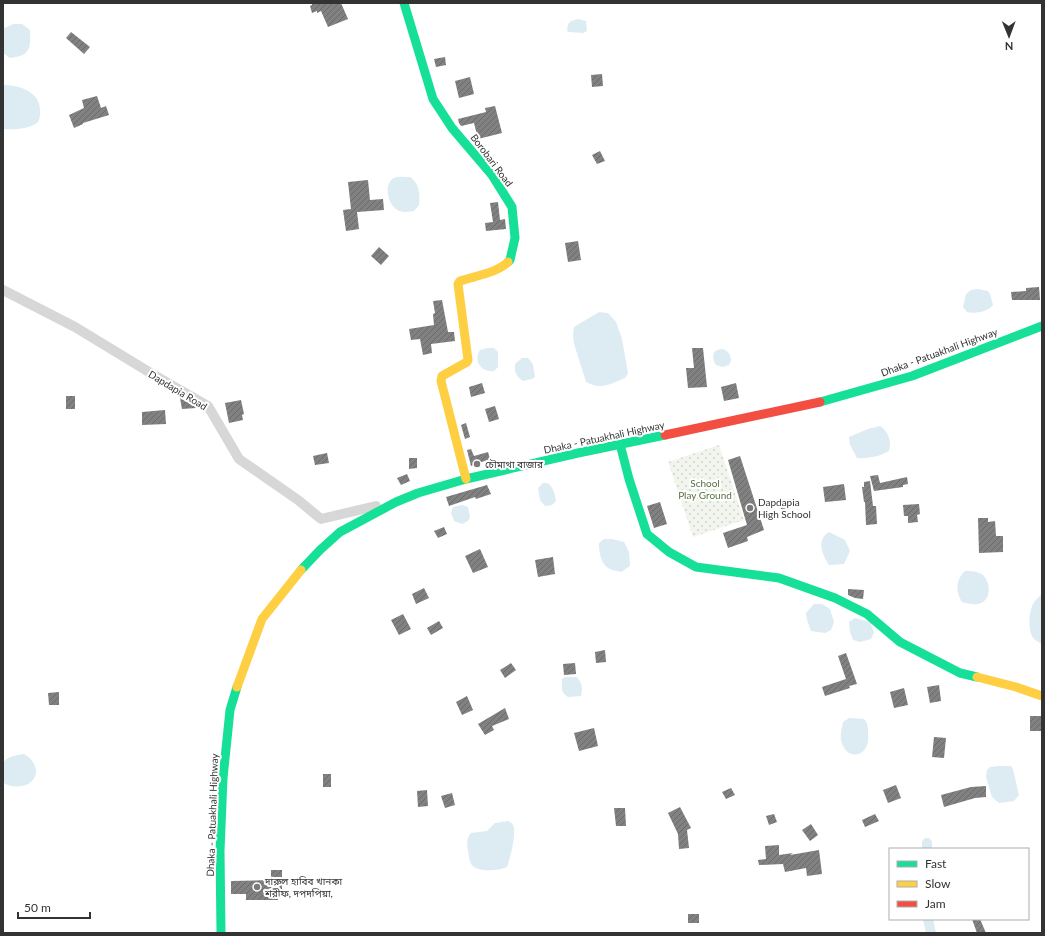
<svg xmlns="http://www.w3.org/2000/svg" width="1045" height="936" viewBox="0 0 1045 936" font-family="Lato,'Noto Sans Bengali',sans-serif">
  <defs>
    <pattern id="park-dots" width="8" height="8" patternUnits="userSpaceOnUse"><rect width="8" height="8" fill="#f1f5ed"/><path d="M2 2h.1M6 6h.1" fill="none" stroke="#cfd2cc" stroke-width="1.8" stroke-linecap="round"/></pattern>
    <pattern id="building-hatch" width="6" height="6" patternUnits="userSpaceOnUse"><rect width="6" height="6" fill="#818181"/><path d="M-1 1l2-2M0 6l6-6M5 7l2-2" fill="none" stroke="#6a6a6a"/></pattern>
  </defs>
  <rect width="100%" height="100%" fill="#fff"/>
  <!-- park -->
  <path fill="url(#park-dots)" d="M719 445 744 520 693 537 668 462Z"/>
  <!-- water -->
  <path fill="#ddebf3" d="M578 19 586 21 587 31 583 33 569 32 567 31 568 24 571 21Z
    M13 24H22L30 30C31 49 30 56 10 58L3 53V29Z
    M3 85C19 85 41 92 40 111 40 115 40 120 37 123 29 129 12 130 3 129Z
    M410 177C420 184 420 194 419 205L414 211C408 212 401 213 396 209 388 203 383 184 394 178 398 176 405 177 410 177Z
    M978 289 988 291 990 294 993 305C988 312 975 314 967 312L963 307 966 294 971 290Z
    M599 312 608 313 616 322 622 339 628 373 625 378C610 384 601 390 586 382 584 375 582 369 580 363 577 350 571 342 574 327Z
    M488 348H494L498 352V367L494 371C481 373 473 361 480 350Z
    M722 349C728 350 731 355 731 361L729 365 723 367 716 365C711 357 712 350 722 349Z
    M522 358H528L533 364 535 377 532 379 523 381C517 377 514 372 515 364Z
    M880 426C888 431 892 441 889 451 881 456 867 459 857 458L850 445 849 437 868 429Z
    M543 483H547C553 486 555 494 556 501L552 505 545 506 540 500 538 488Z
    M462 505 468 507 470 517 468 521 462 524 454 521 451 513 453 507Z
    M829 532 845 540 850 551 844 564 829 565C822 554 816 540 829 532Z
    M604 539H612L624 542 629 552 630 566 621 572C617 571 611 570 608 568 600 562 599 551 599 543Z
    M965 571C971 571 978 571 983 575 990 582 992 598 981 603 975 606 968 603 962 602 955 592 956 579 965 571Z
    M1042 594V644C1038 642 1034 640 1032 636 1028 628 1029 612 1033 604 1035 600 1039 597 1042 594Z
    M814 604H822L830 609 834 622 831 630 825 633 811 631 807 620 806 613Z
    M855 618 870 622 874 632 871 639 860 642 853 640 850 632 849 622Z
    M565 677H577C582 683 583 688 581 696L568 697C560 692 562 688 562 679Z
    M849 718 864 719C868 723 868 728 868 734 871 757 846 763 841 740 840 734 842 728 843 722Z
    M24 754C45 766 37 790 12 786 8 785 6 785 3 782V762C10 756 16 755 24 754Z
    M998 766H1011L1013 769 1019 795 1014 801 999 803 992 797 986 777 987 770 990 767Z
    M508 821C510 822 512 823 513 825 517 832 510 859 507 867 498 871 477 873 471 864 469 860 469 855 468 851 467 844 466 839 471 833L487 831 495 823Z"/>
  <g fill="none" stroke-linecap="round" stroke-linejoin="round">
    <!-- canal -->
    <path stroke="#ddebf3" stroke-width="10" d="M927 843V849
      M928 919 931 933"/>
  </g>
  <!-- building -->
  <path fill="url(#building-hatch)" d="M312 3H341L348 19 328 27 321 11 317 13V11L312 13 310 6 312 5Z
    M71 32 90 47 84 54 66 38Z
    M445 57 446 65 436 67 434 59Z
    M602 74 603 86 592 87 591 75Z
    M470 77 474 94 459 98 455 81Z
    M97 96 101 108 106 106 109 115 83 123V124L74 128 69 115 84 108 82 100Z
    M495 106 502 133 478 139 474 123 461 126 459 123 458 119 486 112 485 108Z
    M600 151 605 161 597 164 592 155Z
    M368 180 370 200 383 199 384 210 357 212 359 229 346 231 343 210 351 209 348 182Z
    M498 202 500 220 505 219 506 229 486 231 485 223 493 222 490 203Z
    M578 241 581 260 568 262 565 243Z
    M379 247 389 256 381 265 371 256Z
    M1039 287 1040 300H1012L1011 292 1026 291V288Z
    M442 300 448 332H454L455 341 431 344 432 353 423 355 420 339 411 340 409 329 434 325 433 314 435 313 433 301Z
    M692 348H703L707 387 688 388 686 368H694Z
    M482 383 485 393 471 397 469 387Z
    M736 383 739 398 724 401 721 387Z
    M66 396H75V409H66Z
    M180 398 196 407V408L182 409Z
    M241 400 244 414 242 415 243 420 229 423 225 403Z
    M495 406 499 419 489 422 485 409Z
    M165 410 166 424 142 425V412Z
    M466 423 470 437 465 439 461 425Z
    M471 449 474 456 488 452 490 459 471 466 467 450Z
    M327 453 329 463 315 465 313 456Z
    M740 456 764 530 747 537 748 541 728 548 723 533 747 525 728 460Z
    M409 458H417V468L409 469Z
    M407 474 410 481 401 485 397 478Z
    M878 475 880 483 907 477 908 484 903 485V487L874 491 870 476Z
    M870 481 873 506H876L877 524 866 525 865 502H864L862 487H864V482Z
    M844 484 846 500 825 502 823 487Z
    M487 485 491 494 476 499 475 497 449 506 446 497Z
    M790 499 791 508 781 509 780 500Z
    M660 502 667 524 654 528 647 506Z
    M919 504 920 514 917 515 918 522 908 523V516H904L903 505Z
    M978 518H988V522L995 521 996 536H1003V552L979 553Z
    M444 527 447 534 438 538 434 531Z
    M480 549 488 567 473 573 465 556Z
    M553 557 555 574 538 577 535 560Z
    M424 588 429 598 416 604 412 594Z
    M848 589 864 590 863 599 855 598 848 595Z
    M403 614 411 629 399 635 391 620Z
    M439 621 443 628 431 635 427 628Z
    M605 650 606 662 596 663 595 652Z
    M846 653 857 684 849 686 850 688 825 696 822 687 846 679 838 656Z
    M511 663 516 670 505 678 500 670Z
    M575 663 576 674 564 675 563 664Z
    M939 685 941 701 930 703 927 687Z
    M904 688 908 705 894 708 890 692Z
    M59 692V705H49L48 693Z
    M467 696 473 710 462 715 456 702Z
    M505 708 509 719 492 726 494 730 485 735 478 724Z
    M1030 716H1042V731H1030Z
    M594 728 598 746 579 751 574 733Z
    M934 737 946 738 944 758 932 757Z
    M323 774H331V787H323Z
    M896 785 901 798 888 803 883 790Z
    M986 786V797L975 798 944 807 941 795 971 787Z
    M731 788 735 795 726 799 722 792Z
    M427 790 428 806 418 807 417 791Z
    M452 793 455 805 445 808 441 796Z
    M680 807 691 828 687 830 689 848 679 849 678 834 668 813Z
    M614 808H625L626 826H616Z
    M774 814 777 822 769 825 766 816Z
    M875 814 879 821 865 827 862 820Z
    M811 824 818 835 810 841 802 830Z
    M779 845V855L793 853 790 855 819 850 822 874 807 876 806 868 785 872 783 864 759 865 758 860 766 859 765 846Z
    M271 870H282V890H277L278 900H246V894H231V881L271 880Z
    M688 914H699V923H688Z
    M972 919H980L986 933H977Z"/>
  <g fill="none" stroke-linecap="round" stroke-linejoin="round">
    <!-- street -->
    <path stroke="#d7d7d7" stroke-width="10" d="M3 290 75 327 154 375 208 406 239 459 298 500 321 519 376 506"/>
    <!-- fast -->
    <path stroke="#16e098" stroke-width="9" d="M404 3 433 99 452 128 492 175 512 207 515 238 510 260 508 262
      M820 402 912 376 1042 326
      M620 444 629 479 647 534 669 552 696 567 779 578 835 598 867 614 900 642 960 673 977 677
      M301 570 320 550 340 532 396 502 418 493 466 479 578 453 665 435
      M221 933 220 851 223 778 230 710 237 687"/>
    <!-- slow -->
    <path stroke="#ffcf43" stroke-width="9" d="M466 479 441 381 442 376 467 362 468 360 458 284 460 281C475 276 497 273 508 262
      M977 677 1016 687 1042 696
      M237 687 262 619 301 570"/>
    <!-- jam -->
    <path stroke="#f24e42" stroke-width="9" d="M665 435 820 402"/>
  </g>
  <!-- markers -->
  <g fill="#7a7a7a" stroke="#fff" stroke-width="1.5">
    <circle cx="477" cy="464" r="4"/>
    <circle cx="750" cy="508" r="4"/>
    <circle cx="257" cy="887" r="4"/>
  </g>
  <g text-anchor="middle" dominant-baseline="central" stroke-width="4" stroke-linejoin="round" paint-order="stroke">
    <!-- street labels -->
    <g font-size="10" fill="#333" stroke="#fff">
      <text transform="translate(492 160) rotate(53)">Borobari Road</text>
      <text transform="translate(939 352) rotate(-20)">Dhaka - Patuakhali Highway</text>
      <text transform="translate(178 390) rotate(31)">Dapdapia Road</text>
      <text transform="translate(604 437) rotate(-12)">Dhaka - Patuakhali Highway</text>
      <text transform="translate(212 815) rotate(-88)">Dhaka - Patuakhali Highway</text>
    </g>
    <!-- poi labels -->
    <g font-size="10" fill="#333" stroke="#fff" text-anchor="start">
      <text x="485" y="464">চৌমাথা বাজার</text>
      <text x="758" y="502">Dapdapia<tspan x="758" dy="12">High School</tspan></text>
      <text x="265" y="881">দারুল হাবিব খানকা<tspan x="265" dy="12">শরীফ, দপদপিয়া,</tspan></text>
    </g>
    <!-- park labels -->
    <g font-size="10" fill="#56703f" stroke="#fff">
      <text x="705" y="483">School<tspan x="705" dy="12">Play Ground</tspan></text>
    </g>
  </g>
  <!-- border -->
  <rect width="1045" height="936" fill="none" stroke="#333333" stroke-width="8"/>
  <!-- legend -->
  <rect x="889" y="848" width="140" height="72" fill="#ffffff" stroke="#adadad"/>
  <rect x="897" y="861" width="20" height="6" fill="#16e098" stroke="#adadad"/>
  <text x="925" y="868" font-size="12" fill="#333333">Fast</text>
  <rect x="897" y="881" width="20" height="6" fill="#ffcf43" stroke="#adadad"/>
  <text x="925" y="888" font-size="12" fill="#333333">Slow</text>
  <rect x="897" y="901" width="20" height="6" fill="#f24e42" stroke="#adadad"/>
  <text x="925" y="908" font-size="12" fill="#333333">Jam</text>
  <!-- north arrow -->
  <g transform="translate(1009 36) rotate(179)" stroke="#ffffff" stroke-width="3" paint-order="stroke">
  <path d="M0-3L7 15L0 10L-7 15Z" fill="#333333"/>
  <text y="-6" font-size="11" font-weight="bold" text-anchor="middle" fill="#333333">N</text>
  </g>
  <!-- scale -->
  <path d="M18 912v6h72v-6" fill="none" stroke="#333333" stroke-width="2"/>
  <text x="24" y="912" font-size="12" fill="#333333" stroke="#ffffff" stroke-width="3" paint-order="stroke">50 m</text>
</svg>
